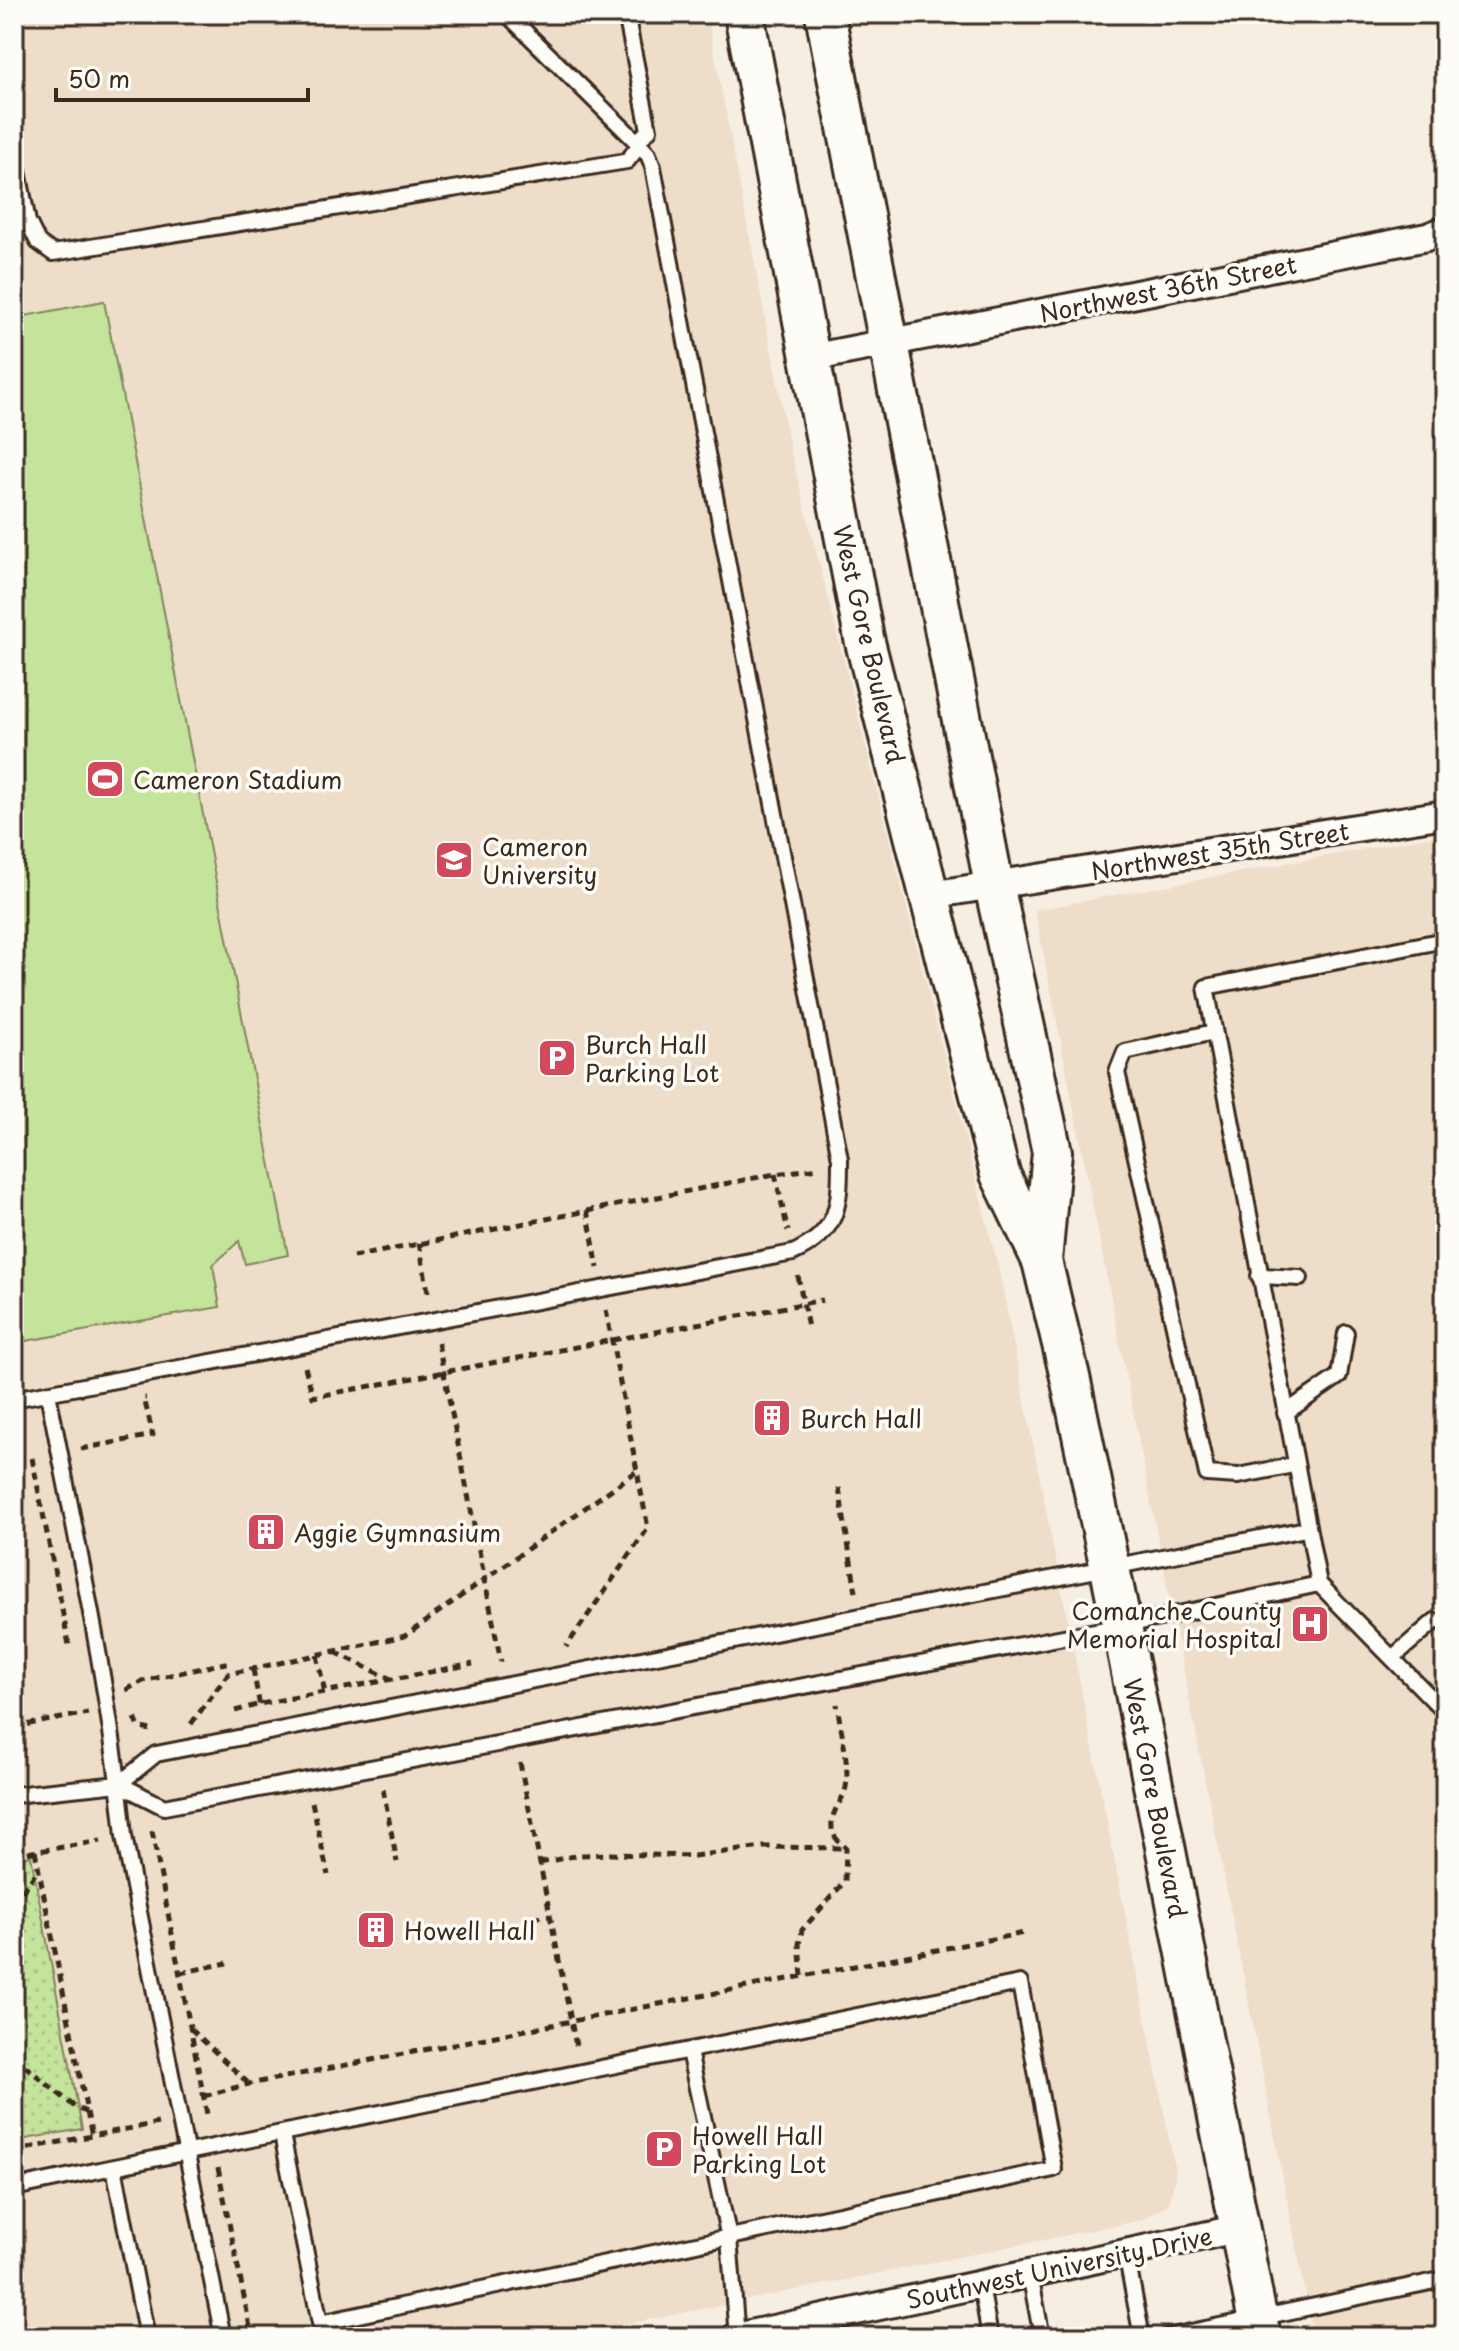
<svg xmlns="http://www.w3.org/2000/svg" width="1459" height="2351" viewBox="0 0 1459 2351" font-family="'Playpen Sans',sans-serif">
  <defs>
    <pattern id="park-dots" width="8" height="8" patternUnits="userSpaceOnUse" patternTransform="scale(2)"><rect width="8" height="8" fill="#c4e39b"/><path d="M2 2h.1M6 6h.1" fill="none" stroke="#a9c385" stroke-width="1.8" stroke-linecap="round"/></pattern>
  </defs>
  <rect width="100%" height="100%" fill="#f6eee2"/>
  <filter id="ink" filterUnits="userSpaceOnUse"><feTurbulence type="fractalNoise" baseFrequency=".0125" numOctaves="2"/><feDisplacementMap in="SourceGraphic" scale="16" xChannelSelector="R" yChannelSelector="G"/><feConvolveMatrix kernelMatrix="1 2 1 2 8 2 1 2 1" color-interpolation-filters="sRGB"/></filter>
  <g filter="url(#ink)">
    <!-- built -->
    <path fill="#eeddc8" d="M14 14H707L790 449 999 1270 1176 2174 1169 2203 1142 2220 564 2337H14Z
      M1445 834V2337H1314L1035 910Z"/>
    <!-- park -->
    <path fill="url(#park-dots)" stroke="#80865c" stroke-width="2" d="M31 1856 82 2129 14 2141V1859Z"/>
    <!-- pitch -->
    <path fill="#c4e39b" stroke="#80865c" stroke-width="2" d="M104 301 288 1255 245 1264 239 1241 213 1265 220 1307 14 1343V318Z"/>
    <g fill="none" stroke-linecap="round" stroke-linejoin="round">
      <defs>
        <path id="lane" d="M626 14 649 130 637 142
          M14 151 28 222 38 242 53 253 627 161 640 145
          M1214 1032 1125 1052 1117 1072 1207 1474 1238 1476 1294 1465
          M1259 1276 1300 1278
          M48 1393C76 1538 110 1690 124 1836L223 2337
          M14 1399 793 1253C839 1232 840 1205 840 1159L653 167 648 154 637 142 507 14
          M1285 1413 1339 1376 1346 1333
          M1392 1658 1435 1621
          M1441 1708 1319 1584 1206 987 1445 940
          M119 1784 156 1754 1306 1529
          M14 1795 119 1784 164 1807 1122 1626 1319 1584
          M689 2051 729 2238 737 2337
          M114 2167 1020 1983 1054 2169 320 2323 282 2135
          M14 2188 114 2167 147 2337
          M1126 2253 1142 2337
          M1030 2274 1042 2337
          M981 2285 990 2337
          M1167 2337 1445 2279"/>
        <path id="street" d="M810 358 1427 237 1445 230
          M930 895 1445 814
          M736 2337 1241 2228"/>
        <path id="secondary" d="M744 14 864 638 1000 1174 1042 1261 1070 1377 1122 1626 1261 2337
          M825 14 994 885 1052 1152 1042 1261"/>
      </defs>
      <!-- lane casing -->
      <use href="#lane" stroke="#3b2a1e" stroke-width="20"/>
      <!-- street casing -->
      <use href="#street" stroke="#3b2a1e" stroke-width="32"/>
      <!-- secondary casing -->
      <use href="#secondary" stroke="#3b2a1e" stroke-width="44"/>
      <!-- path -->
      <path stroke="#3b2a1e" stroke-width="5" stroke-dasharray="8 6" stroke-linecap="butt" d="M775 1174 788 1231
        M587 1210 598 1268
        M419 1243 429 1297
        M353 1257 775 1174 819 1168
        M798 1276 808 1328
        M606 1310 637 1471
        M438 1343 501 1662
        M305 1367 313 1397 823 1300
        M81 1449 153 1435 144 1398H146
        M32 1458 69 1645
        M839 1488 856 1592
        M335 1652 391 1679
        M317 1655 325 1693
        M253 1669 260 1707
        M126 1690 143 1681 225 1663 228 1674
        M235 1711 260 1704 473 1664
        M135 1718 139 1727 150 1730
        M191 1724 228 1674 405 1636 637 1471 648 1528 566 1647
        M14 1727 88 1713
        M520 1763 577 2051
        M383 1789 397 1862
        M312 1802 328 1875
        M152 1831 207 2114
        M35 1851 92 2137
        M14 1855 101 1841
        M540 1863 579 1855 610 1854 694 1856 763 1847 846 1848
        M14 1903 38 1870
        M533 1917 550 1916
        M180 1973 227 1963
        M802 1976 799 1944 802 1930 845 1881 846 1848C840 1842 833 1838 832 1828 830 1811 843 1802 846 1787 850 1764 840 1727 837 1704
        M191 2029 249 2084
        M14 2057 75 2107 86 2112
        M204 2096 249 2084 1024 1933
        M14 2151 158 2123
        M218 2168 252 2337"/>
      <!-- lane -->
      <use href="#lane" stroke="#fdfcf7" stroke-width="14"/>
      <!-- street -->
      <use href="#street" stroke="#fdfcf7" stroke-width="26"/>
      <!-- secondary -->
      <use href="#secondary" stroke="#fdfcf7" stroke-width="38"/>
    </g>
  </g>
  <!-- icons -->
  <defs>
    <symbol id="stadium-square" viewBox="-11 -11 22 22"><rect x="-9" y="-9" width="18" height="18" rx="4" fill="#d1495b" stroke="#fdfcf7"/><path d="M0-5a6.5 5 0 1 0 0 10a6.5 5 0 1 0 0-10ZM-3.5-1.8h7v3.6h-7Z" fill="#fff"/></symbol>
    <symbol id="university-square" viewBox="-11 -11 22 22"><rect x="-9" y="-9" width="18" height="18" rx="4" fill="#d1495b" stroke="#fdfcf7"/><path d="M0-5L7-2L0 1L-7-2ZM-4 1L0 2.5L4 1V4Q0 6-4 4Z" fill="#fff"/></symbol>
    <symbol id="parking-square" viewBox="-11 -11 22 22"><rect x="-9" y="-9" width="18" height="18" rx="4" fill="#d1495b" stroke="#fdfcf7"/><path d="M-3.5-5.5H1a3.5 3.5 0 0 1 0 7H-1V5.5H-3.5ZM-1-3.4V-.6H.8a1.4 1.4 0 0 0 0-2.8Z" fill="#fff"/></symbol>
    <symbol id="building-square" viewBox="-11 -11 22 22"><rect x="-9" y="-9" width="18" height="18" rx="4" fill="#d1495b" stroke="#fdfcf7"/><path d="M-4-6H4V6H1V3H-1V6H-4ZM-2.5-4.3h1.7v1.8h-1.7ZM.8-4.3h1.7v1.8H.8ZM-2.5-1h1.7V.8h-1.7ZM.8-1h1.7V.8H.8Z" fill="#fff"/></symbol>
    <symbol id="hospital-square" viewBox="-11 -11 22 22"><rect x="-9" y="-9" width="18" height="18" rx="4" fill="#d1495b" stroke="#fdfcf7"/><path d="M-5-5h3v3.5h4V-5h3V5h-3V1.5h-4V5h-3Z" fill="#fff"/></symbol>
  </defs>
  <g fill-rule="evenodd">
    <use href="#stadium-square" x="83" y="757" width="44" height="44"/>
    <use href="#university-square" x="432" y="838" width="44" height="44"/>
    <use href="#parking-square" x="535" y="1036" width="44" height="44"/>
    <use href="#building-square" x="750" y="1396" width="44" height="44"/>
    <use href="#building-square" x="244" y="1510" width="44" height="44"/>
    <use href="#hospital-square" x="1288" y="1602" width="44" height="44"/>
    <use href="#building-square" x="354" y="1908" width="44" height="44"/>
    <use href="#parking-square" x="642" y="2127" width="44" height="44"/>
  </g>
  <g text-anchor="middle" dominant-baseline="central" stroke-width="7" stroke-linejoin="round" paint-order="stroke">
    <!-- street labels -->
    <g font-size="24" fill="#3b2a1e" stroke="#fdfcf7">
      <text transform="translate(1168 288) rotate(-11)">Northwest 36th Street</text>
      <text transform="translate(870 644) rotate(77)">West Gore Boulevard</text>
      <text transform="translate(1220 850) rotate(-9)">Northwest 35th Street</text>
      <text transform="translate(1156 1798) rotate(79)">West Gore Boulevard</text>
      <text transform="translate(1059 2267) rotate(-12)">Southwest University Drive</text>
    </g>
    <!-- poi labels -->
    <g font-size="24" fill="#3b2a1e" stroke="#fdfcf7" text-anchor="start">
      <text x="133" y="779">Cameron Stadium</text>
      <text x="482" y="846">Cameron<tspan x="482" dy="28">University</tspan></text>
      <text x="585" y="1044">Burch Hall<tspan x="585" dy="28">Parking Lot</tspan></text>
      <text x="800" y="1418">Burch Hall</text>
      <text x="294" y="1532">Aggie Gymnasium</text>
      <text x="1282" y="1610" text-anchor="end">Comanche County<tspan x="1282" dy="28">Memorial Hospital</tspan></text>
      <text x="404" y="1930">Howell Hall</text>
      <text x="692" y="2135">Howell Hall<tspan x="692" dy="28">Parking Lot</tspan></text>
    </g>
  </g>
  <!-- margin -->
  <rect width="1459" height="2351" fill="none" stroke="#fdfcf7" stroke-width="48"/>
  <rect x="24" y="24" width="1411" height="2303" fill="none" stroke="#3b2a1e" stroke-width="3" filter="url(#ink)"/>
  <!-- scale -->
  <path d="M56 88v12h252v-12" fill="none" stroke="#3b2a1e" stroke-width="4"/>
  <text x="68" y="88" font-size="24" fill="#3b2a1e" stroke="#fdfcf7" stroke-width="6" paint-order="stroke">50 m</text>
</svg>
